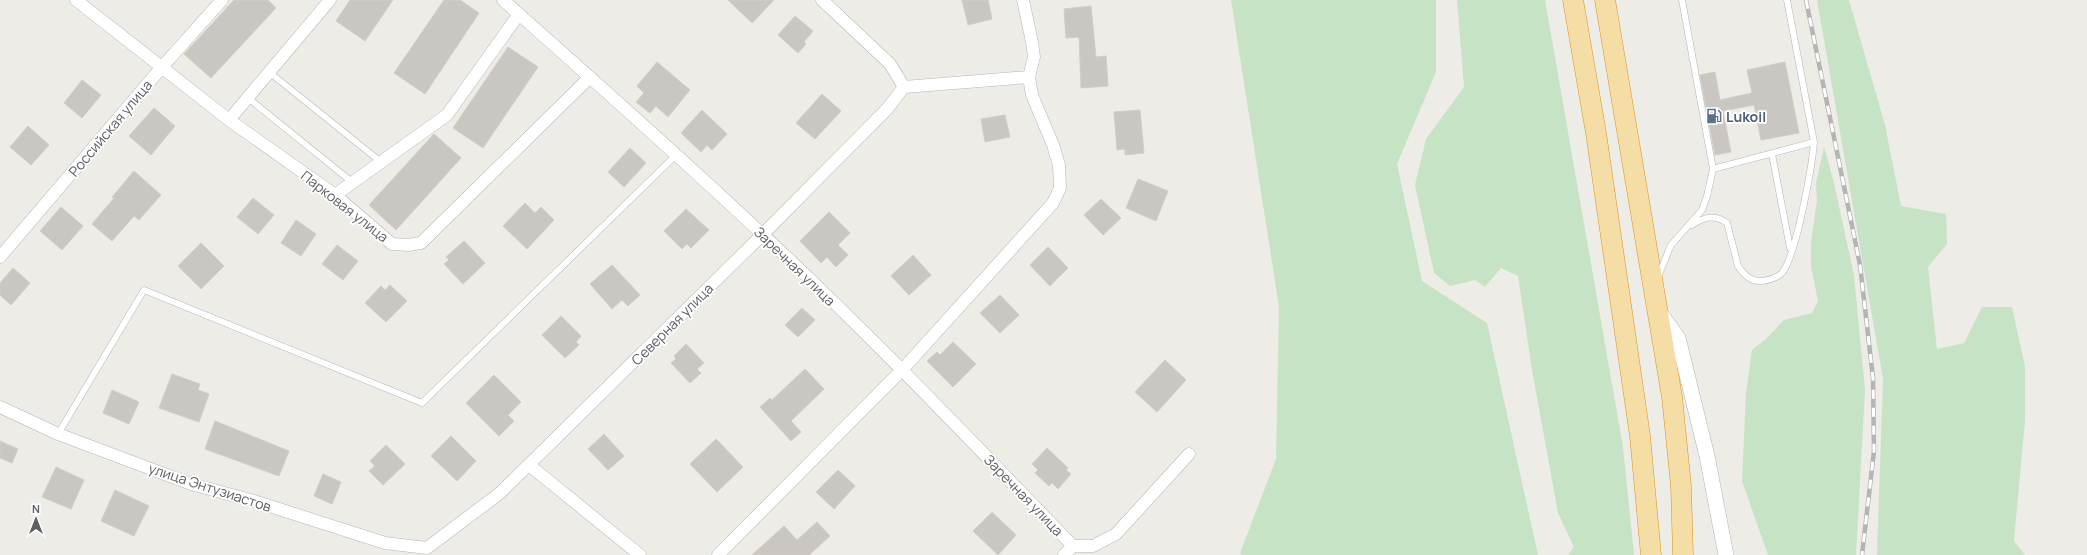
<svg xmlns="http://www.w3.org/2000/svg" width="2087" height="555" viewBox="0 0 2087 555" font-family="Manrope,sans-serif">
  <rect width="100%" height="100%" fill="#eeece6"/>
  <!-- green -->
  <path fill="#c7e3c5" d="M1231 0H1436V72L1397 164 1422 281 1487 323 1538 555H1242L1240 553 1276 459 1279 307Z
    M1457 0H1545L1623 447 1634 555H1568L1574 547 1558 513 1532 370 1518 276 1501 268 1485 287 1475 280 1450 286 1434 273 1415 185 1426 139 1464 87Z
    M1817 0H1849L1885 125 1901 206 1946 214 1947 244 1928 267 1937 349 1964 343 1982 307H2012L2025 366V421L2014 541 2025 555H1877L1883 379Z
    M1824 147 1833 179 1854 275 1865 390 1856 555H1768L1742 481 1746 392 1752 350 1766 339 1784 320 1812 313 1818 301 1811 266V242L1817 200 1816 183Z"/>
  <!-- building -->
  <path fill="#cac7c2" stroke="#d2cdc5" d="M234 0H268L276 8 211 78 184 54Z
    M350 0H393L365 41 336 21Z
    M444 0H460L479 13 425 94 394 73Z
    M728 0H774L752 23Z
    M962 0H988L992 19 968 25Z
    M1091 6 1096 57 1106 56 1108 86 1081 88 1079 37 1066 38 1064 9Z
    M795 16 813 31 804 42 806 44 798 53 778 35Z
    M508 47 538 67 483 148 453 128Z
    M657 62 690 90 668 117 656 106 650 113 636 102 644 93 637 86Z
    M1785 62 1799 133 1761 140 1754 105 1723 111 1731 152 1715 155 1700 75 1715 72 1720 100 1752 93 1747 70Z
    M82 80 101 95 82 118 64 103Z
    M822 94 841 111 815 139 796 123Z
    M154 108 175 126 151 155 129 136Z
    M702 110 727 134 712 150 707 145 701 152 681 133Z
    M1140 110 1144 153 1125 155V149L1117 150 1114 112Z
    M1005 115 1010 137 985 142 981 119Z
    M28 126 49 145 31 165 10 147Z
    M434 134 461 158 396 230 369 205Z
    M630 148 646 163 624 187 608 172Z
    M134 171 161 195 139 220 134 216 112 241 92 224 114 198 112 197Z
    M1138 179 1168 191 1156 221 1126 208Z
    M253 198 274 215 258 234 237 217Z
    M1101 199 1121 218 1103 235 1084 215Z
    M525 203 535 213 541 207 554 220 527 249 503 226Z
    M61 207 83 226 62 250 40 231Z
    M686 209 709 230 691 248 687 244 682 249 664 231Z
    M829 212 850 233 838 245 848 255 836 267 827 257 821 263 800 241Z
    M296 220 316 234 301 256 281 243Z
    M464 241 485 263 463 284 444 264 449 260 446 257Z
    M201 243 224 266 201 289 178 266Z
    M337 245 358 261 343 280 322 264Z
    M1048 247 1068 268 1050 286 1030 265Z
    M913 255 931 275 909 295 891 276Z
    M612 265 640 295 628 306 622 300 612 309 590 284Z
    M13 268 30 283 11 305 0 295V283Z
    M390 285 407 301 386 322 365 303 381 286 385 290Z
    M1000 295 1019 315 1000 333 980 313Z
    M802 308 815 320 798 337 785 325Z
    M561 316 581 336 576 342 579 345 565 358 542 335Z
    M953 342 976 364 953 387 927 361 937 352 940 355Z
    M686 344 704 363 697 369 701 373 690 383 671 363 676 359 674 356Z
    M1165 360 1186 380 1157 412 1135 392Z
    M805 369 824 389 791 421 801 432 791 441 760 407 770 398 772 400Z
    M172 374 200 384 198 390 209 394 199 422 159 408Z
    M494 375 521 402 508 415 514 421 499 436 466 403Z
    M112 390 139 402 129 424 103 413Z
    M215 421 289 451 279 476 205 449Z
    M604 434 624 456 608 470 588 449Z
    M451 436 476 461 457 481 431 456Z
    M716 439 743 467 717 492 690 464Z
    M0 441 18 449 12 463 0 458Z
    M386 445 405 464 383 485 369 471 375 466 370 461Z
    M1047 448 1068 468 1066 470 1071 474 1058 489 1052 483 1049 486 1035 473 1038 470 1032 464Z
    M56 467 84 480 71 509 42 497Z
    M838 470 855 486 834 509 816 492Z
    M323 474 341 482 332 504 314 496Z
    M115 490 149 506 134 536 101 521Z
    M992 512 1016 535 998 555 973 531Z
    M817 522 830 536 809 555H752L784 526 797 540Z"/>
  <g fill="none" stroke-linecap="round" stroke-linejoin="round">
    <defs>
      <path id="service" d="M269 72 381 162
        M248 98 352 182
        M1772 154 1790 248
        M1713 169 1814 142 1787 0
        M1692 225C1704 217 1715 214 1727 223L1738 266C1744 275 1751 282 1763 281 1769 280 1777 278 1782 273 1796 256 1812 167 1814 142
        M1658 277 1671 245 1702 210 1707 196 1713 169 1682 0
        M58 434 144 290 422 403 676 155"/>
      <path id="minor" d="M76 0 229 120 335 195 392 244 408 245 421 243 590 77
        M503 0C590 77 677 154 762 234 870 334 971 441 1073 546
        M822 0 890 64 904 87
        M904 87 1029 77
        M229 120 330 0
        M335 195 447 115 519 14
        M0 257 162 67 222 0
        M0 407 58 434 191 484 254 501 385 543 427 548 500 493 763 234 887 109 904 87
        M529 465 640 555
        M718 555 902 370 1053 203 1060 188 1059 165 1053 145 1032 95 1029 77 1034 57 1032 42 1023 0
        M1064 555 1073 546H1093L1116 534 1189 454"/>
      <path id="tertiary" d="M1659 312 1678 338 1707 456 1726 555"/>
      <path id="trunk" d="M1573 0 1596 133 1640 436 1651 555
        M1605 0 1672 397 1681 486 1683 555"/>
    </defs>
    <!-- service casing -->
    <use href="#service" stroke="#b3b6b9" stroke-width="7"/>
    <!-- minor casing -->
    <use href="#minor" stroke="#b3b6b9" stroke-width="13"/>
    <!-- tertiary casing -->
    <use href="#tertiary" stroke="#b3b6b9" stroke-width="16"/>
    <!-- trunk casing -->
    <use href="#trunk" stroke="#dc9217" stroke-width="21"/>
    <!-- service -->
    <use href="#service" stroke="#fff" stroke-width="6"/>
    <!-- minor -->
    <use href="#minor" stroke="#fff" stroke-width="12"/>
    <!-- tertiary -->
    <use href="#tertiary" stroke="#fff" stroke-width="15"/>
    <!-- trunk -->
    <use href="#trunk" stroke="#f4dea5" stroke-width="20"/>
    <defs>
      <path id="rail" d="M1806 0 1860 265 1873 378 1874 451 1862 555"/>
    </defs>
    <!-- rail casing -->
    <use href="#rail" stroke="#b3b4b4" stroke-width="4.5"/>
    <!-- rail -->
    <use href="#rail" stroke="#fff" stroke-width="3" stroke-dasharray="9" stroke-linecap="butt"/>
  </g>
  <!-- icons -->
  <defs>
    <symbol id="fuel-bare" viewBox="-9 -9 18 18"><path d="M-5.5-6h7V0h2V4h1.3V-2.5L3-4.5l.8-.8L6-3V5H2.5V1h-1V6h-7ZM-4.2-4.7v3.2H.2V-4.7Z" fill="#5c6f8a" stroke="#fff" stroke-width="2.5" paint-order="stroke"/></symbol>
  </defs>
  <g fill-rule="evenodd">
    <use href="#fuel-bare" x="1703" y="105" width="22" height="22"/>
  </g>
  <g text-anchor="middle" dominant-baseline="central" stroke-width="3.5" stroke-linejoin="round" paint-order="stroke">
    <!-- service labels -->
    <g font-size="14" font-weight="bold" fill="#4e5e75" stroke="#fff" text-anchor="start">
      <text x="1726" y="116">Lukoil</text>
    </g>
    <!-- street labels -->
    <g font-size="14" fill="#5d6164" stroke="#fff">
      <text transform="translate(110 128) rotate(-50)">Российская улица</text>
      <text transform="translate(345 206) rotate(38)">Парковая улица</text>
      <text transform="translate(795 266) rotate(44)">Заречная улица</text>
      <text transform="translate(672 324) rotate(-45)">Северная улица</text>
      <text transform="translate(210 487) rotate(18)">улица Энтузиастов</text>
      <text transform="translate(1024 495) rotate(46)">Заречная улица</text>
    </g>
  </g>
  <!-- north arrow -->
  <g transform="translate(36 519)" stroke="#ffffff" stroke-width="3" paint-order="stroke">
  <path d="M0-3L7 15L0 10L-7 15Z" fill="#5d6164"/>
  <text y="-6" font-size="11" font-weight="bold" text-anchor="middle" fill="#5d6164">N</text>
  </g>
</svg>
